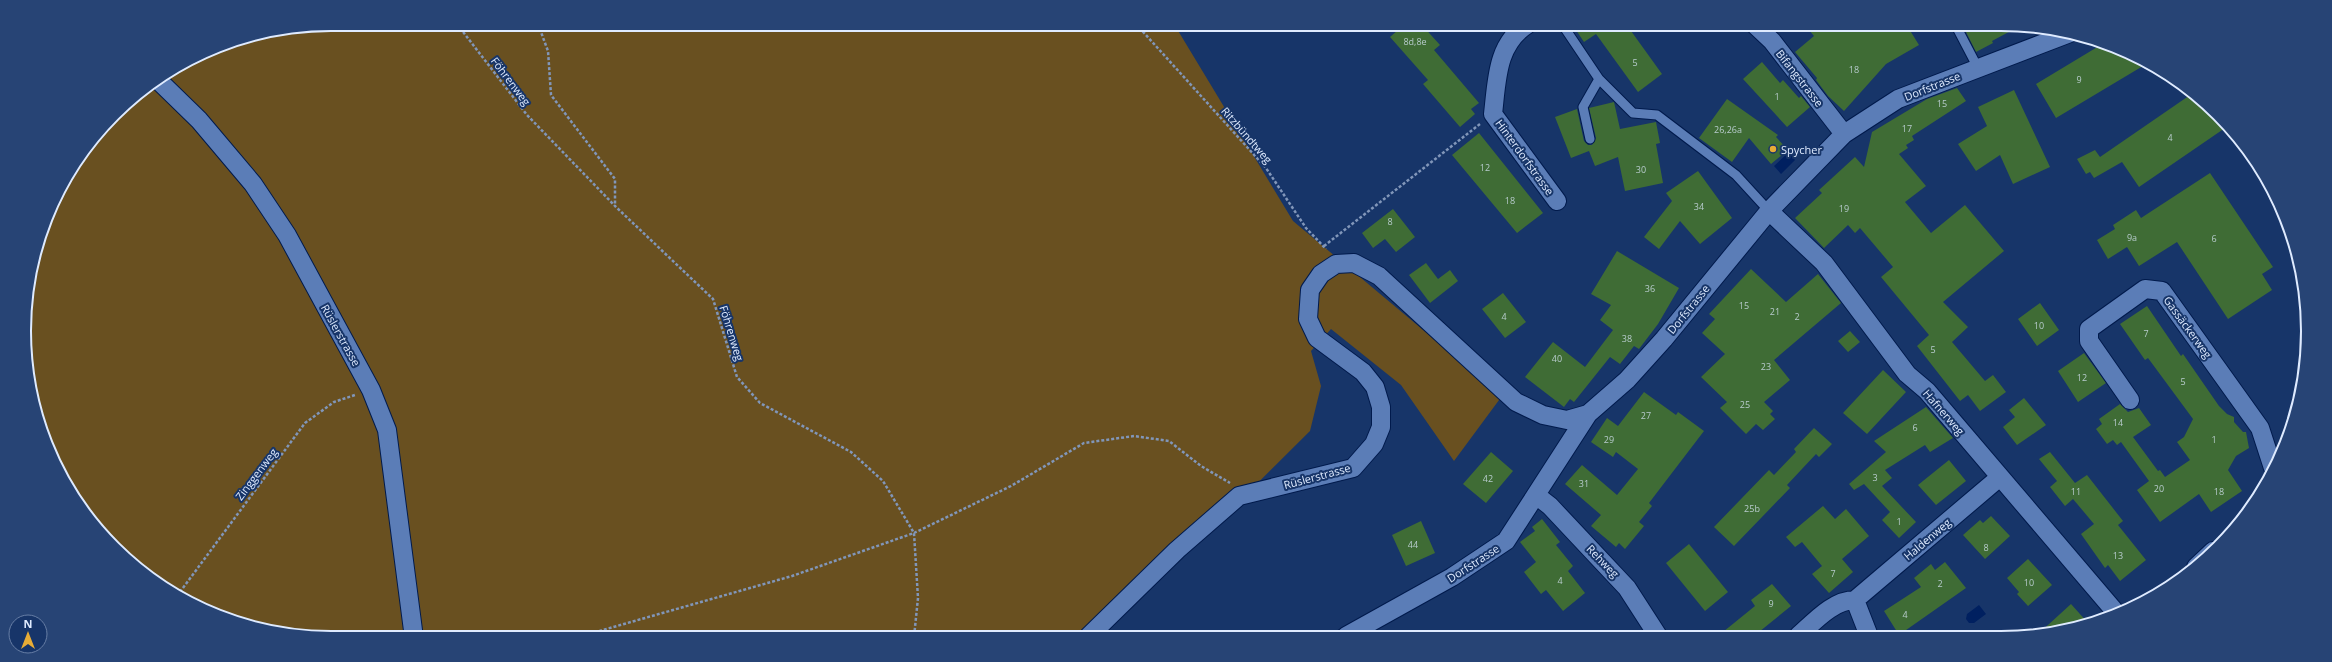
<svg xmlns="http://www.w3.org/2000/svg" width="2332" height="662" viewBox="0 0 2332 662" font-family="'Open Sans',sans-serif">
  <rect width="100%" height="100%" fill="#173569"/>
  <!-- green -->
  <path fill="#695020" d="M331 24H1174L1293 221 1502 396 1454 461 1401 385 1331 329 1311 351 1321 386 1310 431 1182 558 1096 637 331 638 271 632 177 597 128 562 87 518 56 467 35 411 25 311 35 251 56 195 88 144 128 100 214 47 271 30Z"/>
  <!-- water -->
  <path fill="#002060" d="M1789 152 1795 160 1781 174 1774 166Z
    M1979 605 1986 614 1974 623H1969L1966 619 1967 614Z"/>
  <!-- building -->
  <path fill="#3f6c35" d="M1405 24H1421L1440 45 1434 50 1479 103 1471 109 1475 114 1460 127 1423 84 1428 80 1390 37Z
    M1572 24H1626L1662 74 1638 92 1596 34 1584 42Z
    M1804 24H1906L1919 45 1886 64 1844 111 1828 96 1816 80 1817 78 1795 52 1814 36Z
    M1962 24H2001L2020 26 1992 41 1993 43 1976 52Z
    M2104 43 2118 47 2148 63 2056 118 2036 84Z
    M1762 62 1780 83 1783 80 1799 98 1801 96 1810 107 1787 127 1743 79Z
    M1957 88 1966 101 1912 136 1914 140 1906 145 1908 148 1899 154 1926 186 1905 202 1931 233 1965 205 2004 251 1943 302 1968 327 1952 342 1985 381 1993 375 2006 392 1980 411 1968 395 1960 401 1917 346 1929 335 1881 277 1893 267 1860 228 1855 233 1848 225 1824 248 1795 218 1822 193 1819 190 1855 157 1864 167 1872 132 1927 99Z
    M2014 90 2050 167 2013 184 2000 155 1976 171 1958 144 1987 126 1978 107Z
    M2193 93 2218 114 2228 126 2139 187 2122 162 2094 178 2090 172 2086 174 2077 159 2095 150 2100 157Z
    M1727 99 1778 135 1776 137 1788 150 1771 164 1749 138 1732 162 1699 138Z
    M1614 102 1620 129 1656 122 1660 143 1656 144 1663 183 1625 191 1618 157 1595 166 1589 151 1571 158 1555 117 1577 109 1584 141 1588 145H1592L1596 138 1589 108Z
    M1479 133 1543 213 1517 233 1452 155Z
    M1698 171 1732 218 1700 244 1680 221 1659 249 1644 237 1672 201 1666 193Z
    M2210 173 2273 267 2262 274 2272 290 2228 319 2177 242 2139 266 2127 247 2108 259 2097 240 2115 229 2113 225 2136 210 2141 218Z
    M1393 209 1415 237 1396 252 1385 239 1373 248 1362 233Z
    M1617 251 1679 288 1658 324 1639 349 1634 346 1620 364 1610 357 1574 402 1570 399 1564 407 1525 377 1553 342 1585 367 1613 330 1600 320 1611 305 1591 294Z
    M1426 263 1438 279 1450 270 1458 281 1430 303 1409 275Z
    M1751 269 1786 302 1818 274 1841 303 1774 360 1790 380 1764 402 1773 411 1770 414 1775 419 1763 430 1756 424 1746 434 1720 408 1727 402 1701 377 1725 354 1702 333 1715 319 1709 314Z
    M1503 293 1526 322 1505 338 1482 309Z
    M2040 303 2059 330 2037 346 2018 319Z
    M2147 306 2181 356 2183 354 2219 406 2227 414 2234 417V422L2243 432H2246L2249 448 2236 456 2228 470 2242 491 2211 512 2199 494 2160 522 2137 490 2149 481 2121 442 2117 445 2113 440 2107 444 2096 429 2102 424 2099 419 2120 404 2128 412 2139 408 2151 425 2133 437 2158 471 2160 470 2165 477 2190 460 2177 442 2184 437 2193 419 2148 358 2145 360 2120 324Z
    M1850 331 1860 342 1848 352 1838 341Z
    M2084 353 2106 383 2078 402 2058 371Z
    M1883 370 1906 392 1867 434 1843 413Z
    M1644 392 1676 415 1678 412 1704 431 1649 503 1652 506 1639 522 1644 526 1625 549 1619 543 1616 547 1591 526 1601 515 1565 484 1582 465 1617 495 1638 469 1616 452 1613 457 1591 442 1607 418 1618 426Z
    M2024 398 2046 425 2017 445 2003 427 2015 417 2009 410Z
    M1926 407 1953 438 1930 452 1925 445 1885 470 1892 478 1882 486 1916 522 1899 538 1882 520 1890 512 1864 484 1854 490 1849 484 1886 452 1874 441Z
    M1814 428 1832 444 1819 457 1816 454 1787 485 1790 488 1734 546 1714 527 1769 470 1774 475 1796 452 1794 449Z
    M1491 452 1513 471 1486 503 1463 484Z
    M2050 452 2075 483 2087 475 2123 521 2118 525 2146 560 2120 581 2108 565 2105 568 2081 534 2094 524 2073 499 2065 506 2050 487 2057 481 2039 459Z
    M1949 460 1966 481 1936 505 1918 485Z
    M1823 506 1835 519 1846 509 1869 536 1842 559 1853 572 1829 593 1812 574 1822 566 1802 542 1795 547 1786 537Z
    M1991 516 2010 536 1985 559 1963 535 1980 520 1983 523Z
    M1542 519 1560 542 1556 545 1573 566 1568 571 1585 593 1563 611 1546 590 1541 594 1524 572 1536 562 1520 542 1535 531 1532 527Z
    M1421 521 1435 553 1406 566 1392 535Z
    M1689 544 1728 592 1705 611 1666 563Z
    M2028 559 2052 585 2028 606 2017 594 2019 592 2007 578Z
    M1945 562 1966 588 1899 635 1884 611 1921 587 1914 578 1931 564 1935 570Z
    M1772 584 1791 606 1754 636H1718L1755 606 1751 600Z
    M2071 604 2088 623 2037 635Z"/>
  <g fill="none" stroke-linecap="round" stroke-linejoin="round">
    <defs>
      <path id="lane" d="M1562 24 1599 79 1633 113 1657 115 1736 175 1769 211
        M1955 24 1978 68
        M1590 139 1583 107 1599 79"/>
      <path id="street" d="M1528 24C1496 44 1497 81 1493 114L1557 201
        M1754 24 1772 41 1844 134
        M159 81 199 120 253 184 287 235 371 390 387 430 414 638
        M1769 211 1824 263 1907 374 1927 391 2118 615
        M2130 400 2089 341V329L2145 289 2162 291 2260 428 2273 468
        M1537 496 1550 506 1627 588 1658 636
        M2196 567 2213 551
        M1346 636 1452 577 1506 541 1588 414 1627 380 1664 339 1769 211 1844 134 1898 99 2070 33
        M1798 636C1814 622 1833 600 1855 600
        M1869 636 1855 600 2000 477
        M1088 637 1177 550 1239 496 1353 468 1374 444 1381 427V407L1375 387 1363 372 1317 338 1308 319 1310 290 1321 274 1336 264 1354 263 1379 276 1516 402 1543 415 1567 420 1588 414"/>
    </defs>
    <!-- lane casing -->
    <use href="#lane" stroke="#011a4c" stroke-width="11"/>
    <!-- street casing -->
    <use href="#street" stroke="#011a4c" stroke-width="20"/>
    <!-- path -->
    <path stroke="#8196b9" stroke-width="2.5" stroke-dasharray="3 2" stroke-linecap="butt" d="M457 24 527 115 615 206 713 299 737 377 760 403 851 452 883 481 914 533 918 598 914 637
      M538 24 548 51 551 95 615 179V205
      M1136 24 1266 168 1306 228 1326 249
      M1324 246 1480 124
      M177 596 305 423 334 402 355 395
      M575 638 792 576 914 533 1011 486 1084 443 1134 436 1169 441 1201 466 1230 483"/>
    <!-- lane -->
    <use href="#lane" stroke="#5b7db7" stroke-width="9"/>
    <!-- street -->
    <use href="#street" stroke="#5b7db7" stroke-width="18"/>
  </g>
  <!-- markers -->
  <circle fill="#e7ac36" stroke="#173569" stroke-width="1.5" cx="1773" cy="149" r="4"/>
  <g text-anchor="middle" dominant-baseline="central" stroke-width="4" stroke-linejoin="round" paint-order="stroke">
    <!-- number labels -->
    <g font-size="9" fill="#b7cbcc">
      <text x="1415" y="41">8d,8e</text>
      <text x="1635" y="62">5</text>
      <text x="1854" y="69">18</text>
      <text x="2079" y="79">9</text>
      <text x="1777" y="96">1</text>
      <text x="1942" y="103">15</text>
      <text x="1907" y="128">17</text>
      <text x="1728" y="129">26,26a</text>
      <text x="2170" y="137">4</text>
      <text x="1485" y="167">12</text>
      <text x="1641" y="169">30</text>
      <text x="1510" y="200">18</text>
      <text x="1699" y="206">34</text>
      <text x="1844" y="208">19</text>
      <text x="1390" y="221">8</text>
      <text x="2132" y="237">9a</text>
      <text x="2214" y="238">6</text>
      <text x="1650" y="288">36</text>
      <text x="1744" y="305">15</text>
      <text x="1775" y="311">21</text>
      <text x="1504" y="316">4</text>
      <text x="1797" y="316">2</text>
      <text x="2039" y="325">10</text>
      <text x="2146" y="333">7</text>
      <text x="1627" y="338">38</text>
      <text x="1933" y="349">5</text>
      <text x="1557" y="358">40</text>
      <text x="1766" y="366">23</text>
      <text x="2082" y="377">12</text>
      <text x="2183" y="381">5</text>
      <text x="1745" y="404">25</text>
      <text x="1646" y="415">27</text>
      <text x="2118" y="422">14</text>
      <text x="1915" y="427">6</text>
      <text x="1609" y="439">29</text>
      <text x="2214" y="439">1</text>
      <text x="1875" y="477">3</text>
      <text x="1488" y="478">42</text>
      <text x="1584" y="483">31</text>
      <text x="2159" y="488">20</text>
      <text x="2076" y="491">11</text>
      <text x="2219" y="491">18</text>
      <text x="1752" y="508">25b</text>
      <text x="1899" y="521">1</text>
      <text x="1413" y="544">44</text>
      <text x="1986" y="547">8</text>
      <text x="2118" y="555">13</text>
      <text x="1833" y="573">7</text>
      <text x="1560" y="580">4</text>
      <text x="2029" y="582">10</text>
      <text x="1940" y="583">2</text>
      <text x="1771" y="603">9</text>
      <text x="1905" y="614">4</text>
    </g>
    <!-- street labels -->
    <g font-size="11" fill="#dfebff" stroke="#173569">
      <text transform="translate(1800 78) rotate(52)">Bifangstrasse</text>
      <text transform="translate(511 81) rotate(53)">Föhrenweg</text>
      <text transform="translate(1932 86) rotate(-22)">Dorfstrasse</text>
      <text transform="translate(1247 135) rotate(49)">Ritzbündtweg</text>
      <text transform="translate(1525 157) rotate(54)">Hinterdorfstrasse</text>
      <text transform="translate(1688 309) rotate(-51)">Dorfstrasse</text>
      <text transform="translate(2188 327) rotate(54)">Gassäckerweg</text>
      <text transform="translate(732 333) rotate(73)">Föhrenweg</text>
      <text transform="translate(341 335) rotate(61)">Rüslerstrasse</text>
      <text transform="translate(1944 412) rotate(49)">Hafnerweg</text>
      <text transform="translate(256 474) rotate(-53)">Zinggenweg</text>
      <text transform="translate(1317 476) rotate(-15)">Rüslerstrasse</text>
      <text transform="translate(1927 539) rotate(-40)">Haldenweg</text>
      <text transform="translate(1603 561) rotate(46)">Rehweg</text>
      <text transform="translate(1473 563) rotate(-33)">Dorfstrasse</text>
    </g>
    <!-- poi labels -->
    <g font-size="11" fill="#dfebff" stroke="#173569" text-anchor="start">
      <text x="1781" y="149">Spycher</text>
    </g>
  </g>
  <!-- crop -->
  <path d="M0 0H2332V662H0ZM331 31H2001A300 300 0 0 1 2301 331V331A300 300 0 0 1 2001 631H331A300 300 0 0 1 31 331V331A300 300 0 0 1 331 31Z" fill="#274475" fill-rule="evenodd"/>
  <path fill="none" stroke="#dfebff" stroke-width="2" d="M331 31H2001A300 300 0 0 1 2301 331V331A300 300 0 0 1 2001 631H331A300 300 0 0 1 31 331V331A300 300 0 0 1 331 31Z"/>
  <!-- north arrow -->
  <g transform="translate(28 634)"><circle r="19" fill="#173569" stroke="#677ea5"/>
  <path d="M0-3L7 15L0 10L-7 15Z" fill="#e7ac36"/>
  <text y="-6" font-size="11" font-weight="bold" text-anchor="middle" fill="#dfebff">N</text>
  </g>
</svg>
